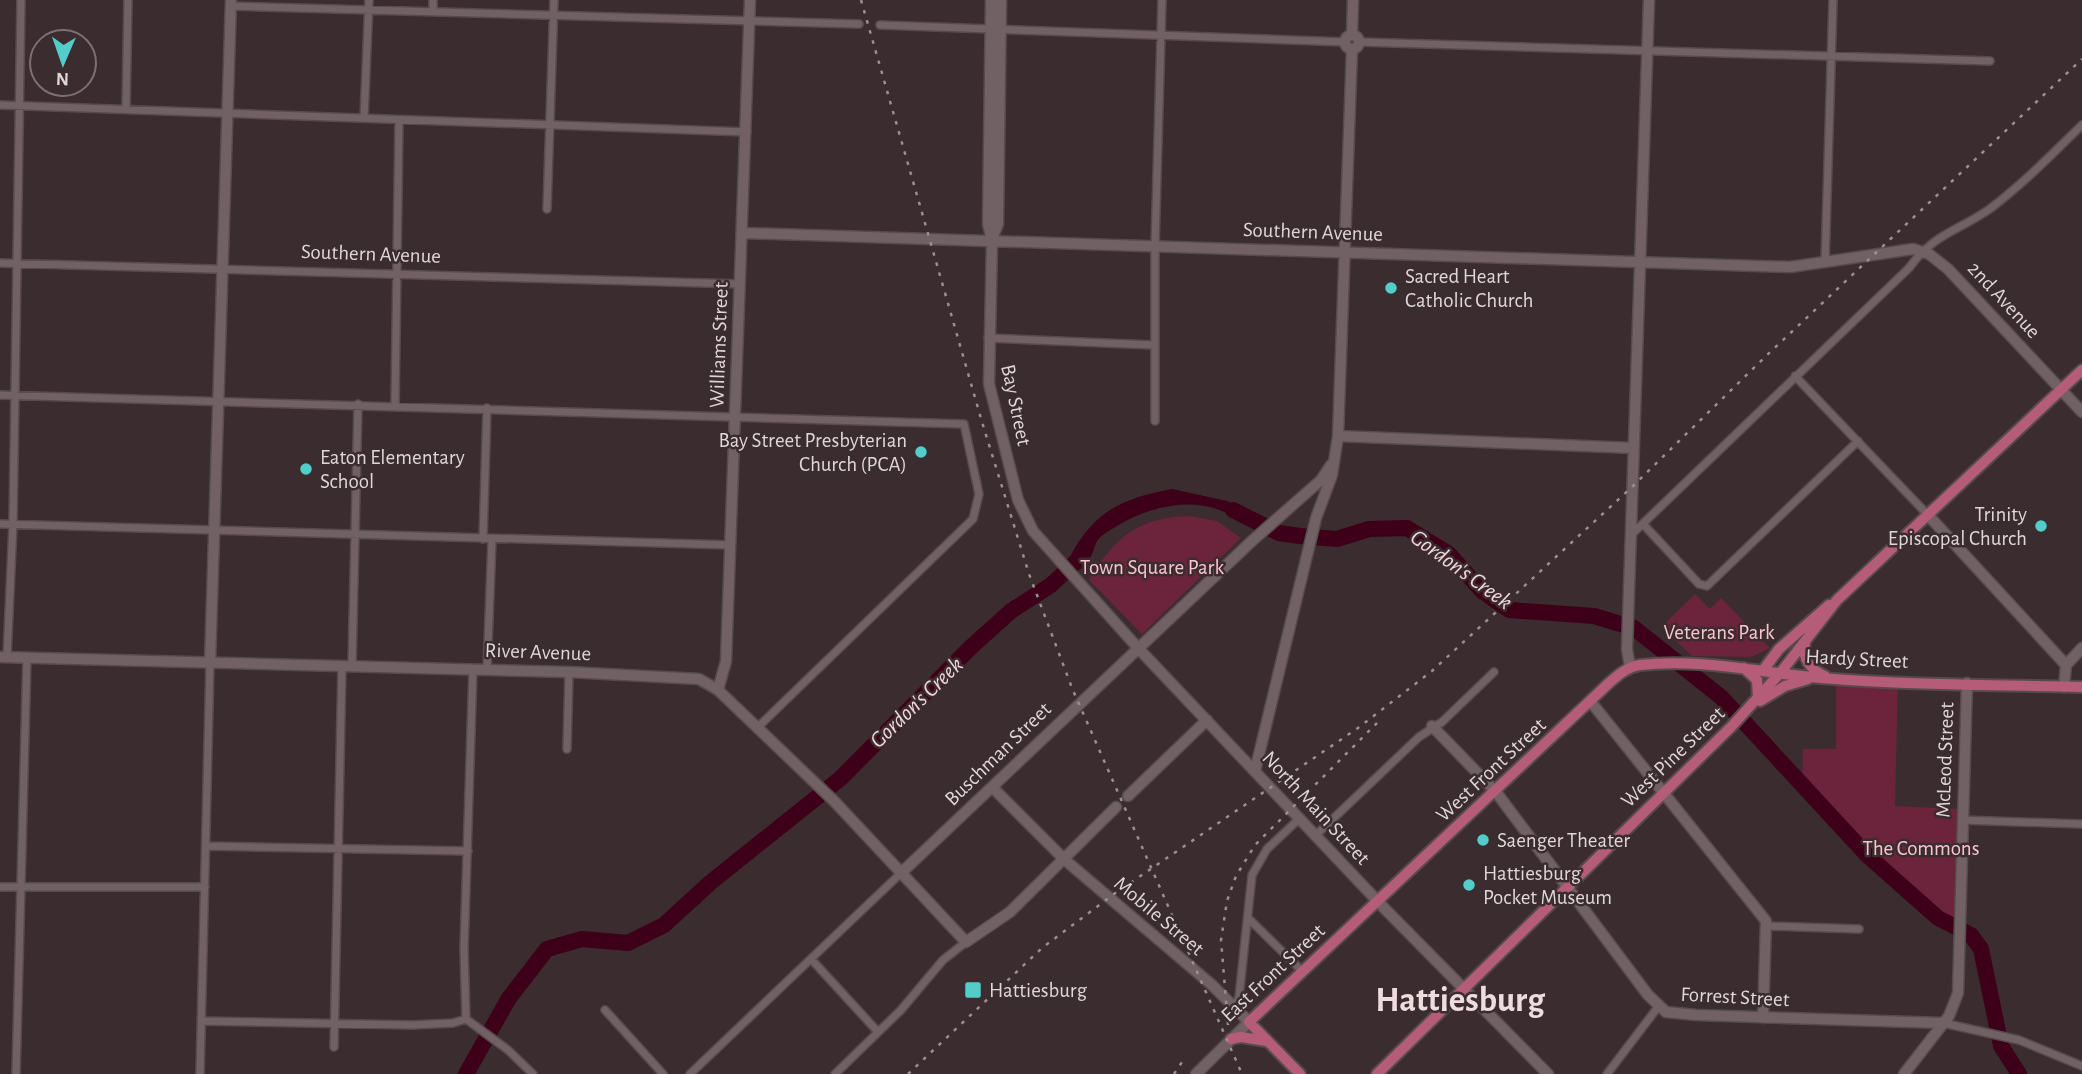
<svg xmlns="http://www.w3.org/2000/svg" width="2082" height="1074" viewBox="0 0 2082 1074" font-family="'Alegreya Sans',sans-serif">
  <rect width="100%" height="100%" fill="#3a2c2f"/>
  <!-- green -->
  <path fill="#6b243b" d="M1189 516 1217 521 1241 538 1142 634 1089 580C1115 537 1137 518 1189 516Z
    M1695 594 1710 609 1721 598 1770 648 1751 657 1692 656 1661 627Z
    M1836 679 1898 681 1895 806 1962 809 1960 929C1898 897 1850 837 1802 786L1803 749H1836Z"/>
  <!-- water -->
  <path fill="#3d0018" d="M1172 489 1227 501 1254 514 1245 525C1203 489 1143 506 1103 535 1091 543 1096 559 1079 570L1069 559C1092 513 1119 499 1172 489Z"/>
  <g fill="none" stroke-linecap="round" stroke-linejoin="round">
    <!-- river -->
    <path stroke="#3d0018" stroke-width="16" d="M1233 510 1279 533 1300 536 1337 539 1369 529 1407 528 1449 554 1482 591 1509 610 1594 616 1634 628 1721 697 1867 855 1938 918 1971 935 1981 949 2001 1046 2019 1074
      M466 1074 509 998 547 949 582 939 628 943 664 925 711 882 841 778 970 648 1011 611 1051 585 1082 556 1086 547"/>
    <defs>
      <path id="street" d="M231 6 859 24
        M433 11V0
        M880 25 1345 42
        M1359 42 1990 61
        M0 105 747 132
        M126 109 128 0
        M364 118 369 0
        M547 209 554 0
        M0 263 741 284
        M1825 263 1833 0
        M988 338 1153 345
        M1795 376 1927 514
        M0 395 964 424 979 494 973 519 758 727
        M395 405 399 120
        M1155 421V246L1162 0
        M0 524 731 545
        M1643 524 1699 584 1707 586 1858 441
        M1631 535 1909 268C1934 233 1959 231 1991 208 2024 183 2052 154 2082 125
        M483 539 487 408
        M7 657 13 524 21 0
        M352 666 358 404
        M473 669 464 949 466 1019 508 1050 533 1074
        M487 670 492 539
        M567 749 569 672
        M1962 820 2082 824
        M1316 835 1419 737 1442 722 1494 672
        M206 846 468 851
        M0 887H205
        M1248 918 1303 972
        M1767 926 1859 929
        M812 960 878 1032
        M1235 1007 1239 997 1252 875 1267 849 1300 818
        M605 1010 663 1074
        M202 1021 412 1025 453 1023 466 1019
        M1943 1023 2019 1040 2082 1066
        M334 1047 342 666
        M16 1074 27 657
        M200 1074 210 663
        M690 1074 900 874
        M835 1074 901 1010 943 960 966 942
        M1607 1074 1658 1007"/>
      <path id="secondary" d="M991 0 988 224 992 240 989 384 1018 500 1033 531 1138 648 1385 909 1548 1074
        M1352 35 1353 0
        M1345 42a7 7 0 1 1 14 0a7 7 0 1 1-14 0Z
        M743 233 1790 267 1913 249 1929 254 1948 269 2082 412
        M992 239 998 224 1001 0
        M1338 436 1633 448
        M1927 514 2066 665 2064 687
        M0 657 569 672 699 679 718 690 834 801 966 942 1010 912 1116 807
        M210 663 231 0
        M2066 665 2082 648
        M1630 667 1627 649 1649 0
        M718 690 726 661 750 0
        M1591 702 1766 921 1763 1018
        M1432 726 1496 792 1648 995 1666 1012 1696 1015 1943 1023
        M1255 771 1316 518 1332 475 1338 436 1352 49
        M993 788 1065 860 1212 985 1249 1022 1196 1074
        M1128 796 1207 720
        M900 874 1253 540 1321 480 1331 465
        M1904 1074 1949 1016 1958 993 1967 683"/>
      <path id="primary" d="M1805 643C1802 659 1811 670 1825 676
        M1744 668 1757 680 1758 698
        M1764 669 1779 649 1829 605
        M1760 701 1785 686 1808 679
        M1231 1039 1241 1037 1266 1041
        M1300 1074 1249 1022 1609 683C1618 675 1627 667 1640 665 1700 658 1762 673 1821 678 1907 685 1995 685 2082 687
        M1377 1074 1731 727 1781 672 1837 600 2082 370"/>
    </defs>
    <!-- street casing -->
    <use href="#street" stroke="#564a4d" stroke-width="10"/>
    <!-- secondary casing -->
    <use href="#secondary" stroke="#564a4d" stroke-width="13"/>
    <!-- primary casing -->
    <use href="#primary" stroke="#564a4d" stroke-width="14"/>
    <!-- street -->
    <use href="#street" stroke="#716165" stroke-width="7"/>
    <!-- secondary -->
    <use href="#secondary" stroke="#716165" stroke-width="10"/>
    <!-- primary -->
    <use href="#primary" stroke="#b55c78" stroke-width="10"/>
    <!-- rail -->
    <path stroke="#9a8f92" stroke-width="2.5" stroke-dasharray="3.5 7" stroke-linecap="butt" d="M861 0 982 422 1029 574 1072 688 1242 1074
      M1228 1025 1221 940 1227 901 1236 876 1255 845 1377 723
      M908 1074 1042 948 1114 894 1358 728 1432 671 1633 486 1766 356 2082 59
      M1174 1074 1184 1059"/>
  </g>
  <!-- markers -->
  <g fill="#53cdca" stroke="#3a2c2f" stroke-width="2.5">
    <circle cx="1391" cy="288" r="7"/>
    <circle cx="921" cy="452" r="7"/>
    <circle cx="306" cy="469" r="7"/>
    <circle cx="2041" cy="526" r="7"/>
    <circle cx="1483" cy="840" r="7"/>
    <circle cx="1469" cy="885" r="7"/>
    <rect x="964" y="981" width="18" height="18" rx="3.5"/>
  </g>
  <g text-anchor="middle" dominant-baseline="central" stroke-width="5" stroke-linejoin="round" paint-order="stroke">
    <!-- street labels -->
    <g font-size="21" fill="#dfd6d8" stroke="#3a2c2f">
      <text transform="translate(1313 232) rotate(2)">Southern Avenue</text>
      <text transform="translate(371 254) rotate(2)">Southern Avenue</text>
      <text transform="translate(2004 300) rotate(47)">2nd Avenue</text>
      <text transform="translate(719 345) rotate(-88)">Williams Street</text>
      <text transform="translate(1016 405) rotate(78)">Bay Street</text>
      <text transform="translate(538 652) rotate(2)">River Avenue</text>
      <text transform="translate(1857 659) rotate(3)">Hardy Street</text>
      <text transform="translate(998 754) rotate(-44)">Buschman Street</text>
      <text transform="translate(1673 757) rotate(-44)">West Pine Street</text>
      <text transform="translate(1945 760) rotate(-88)">McLeod Street</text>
      <text transform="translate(1491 770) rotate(-43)">West Front Street</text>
      <text transform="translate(1316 808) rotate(47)">North Main Street</text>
      <text transform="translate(1159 916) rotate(40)">Mobile Street</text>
      <text transform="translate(1273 973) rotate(-43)">East Front Street</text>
      <text transform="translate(1735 997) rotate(3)">Forrest Street</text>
    </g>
    <!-- poi labels -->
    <g font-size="21" fill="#dfd6d8" stroke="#3a2c2f" text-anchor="start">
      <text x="1405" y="276">Sacred Heart<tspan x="1405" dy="24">Catholic Church</tspan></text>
      <text x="907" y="440" text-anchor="end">Bay Street Presbyterian<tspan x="907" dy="24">Church (PCA)</tspan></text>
      <text x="320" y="457">Eaton Elementary<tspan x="320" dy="24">School</tspan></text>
      <text x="2027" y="514" text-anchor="end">Trinity<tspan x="2027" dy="24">Episcopal Church</tspan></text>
      <text x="1497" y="840">Saenger Theater</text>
      <text x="1483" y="873">Hattiesburg<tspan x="1483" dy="24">Pocket Museum</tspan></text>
      <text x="989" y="990">Hattiesburg</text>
    </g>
    <!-- park labels -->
    <g font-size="21" fill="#f8c4d0" stroke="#3a2c2f">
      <text x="1152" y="567">Town Square Park</text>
      <text x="1719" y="632">Veterans Park</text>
      <text x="1921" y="848">The Commons</text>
    </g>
    <!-- water labels -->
    <g font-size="23" font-style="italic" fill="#f0d5db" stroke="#3a2c2f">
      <text transform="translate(1461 570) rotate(36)">Gordon's Creek</text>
      <text transform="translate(917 703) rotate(-44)">Gordon's Creek</text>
    </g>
    <!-- town labels -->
    <g font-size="35" font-weight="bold" fill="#eedcdf" stroke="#3a2c2f">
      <text x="1460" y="1000">Hattiesburg</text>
    </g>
  </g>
  <!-- north arrow -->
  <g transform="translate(63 63) rotate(182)"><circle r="33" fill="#3a2c2f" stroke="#7c7073" stroke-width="2"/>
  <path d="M0-5L12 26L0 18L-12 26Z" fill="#53cdca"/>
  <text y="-10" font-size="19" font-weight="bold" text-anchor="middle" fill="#dfd6d8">N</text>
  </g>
</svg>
